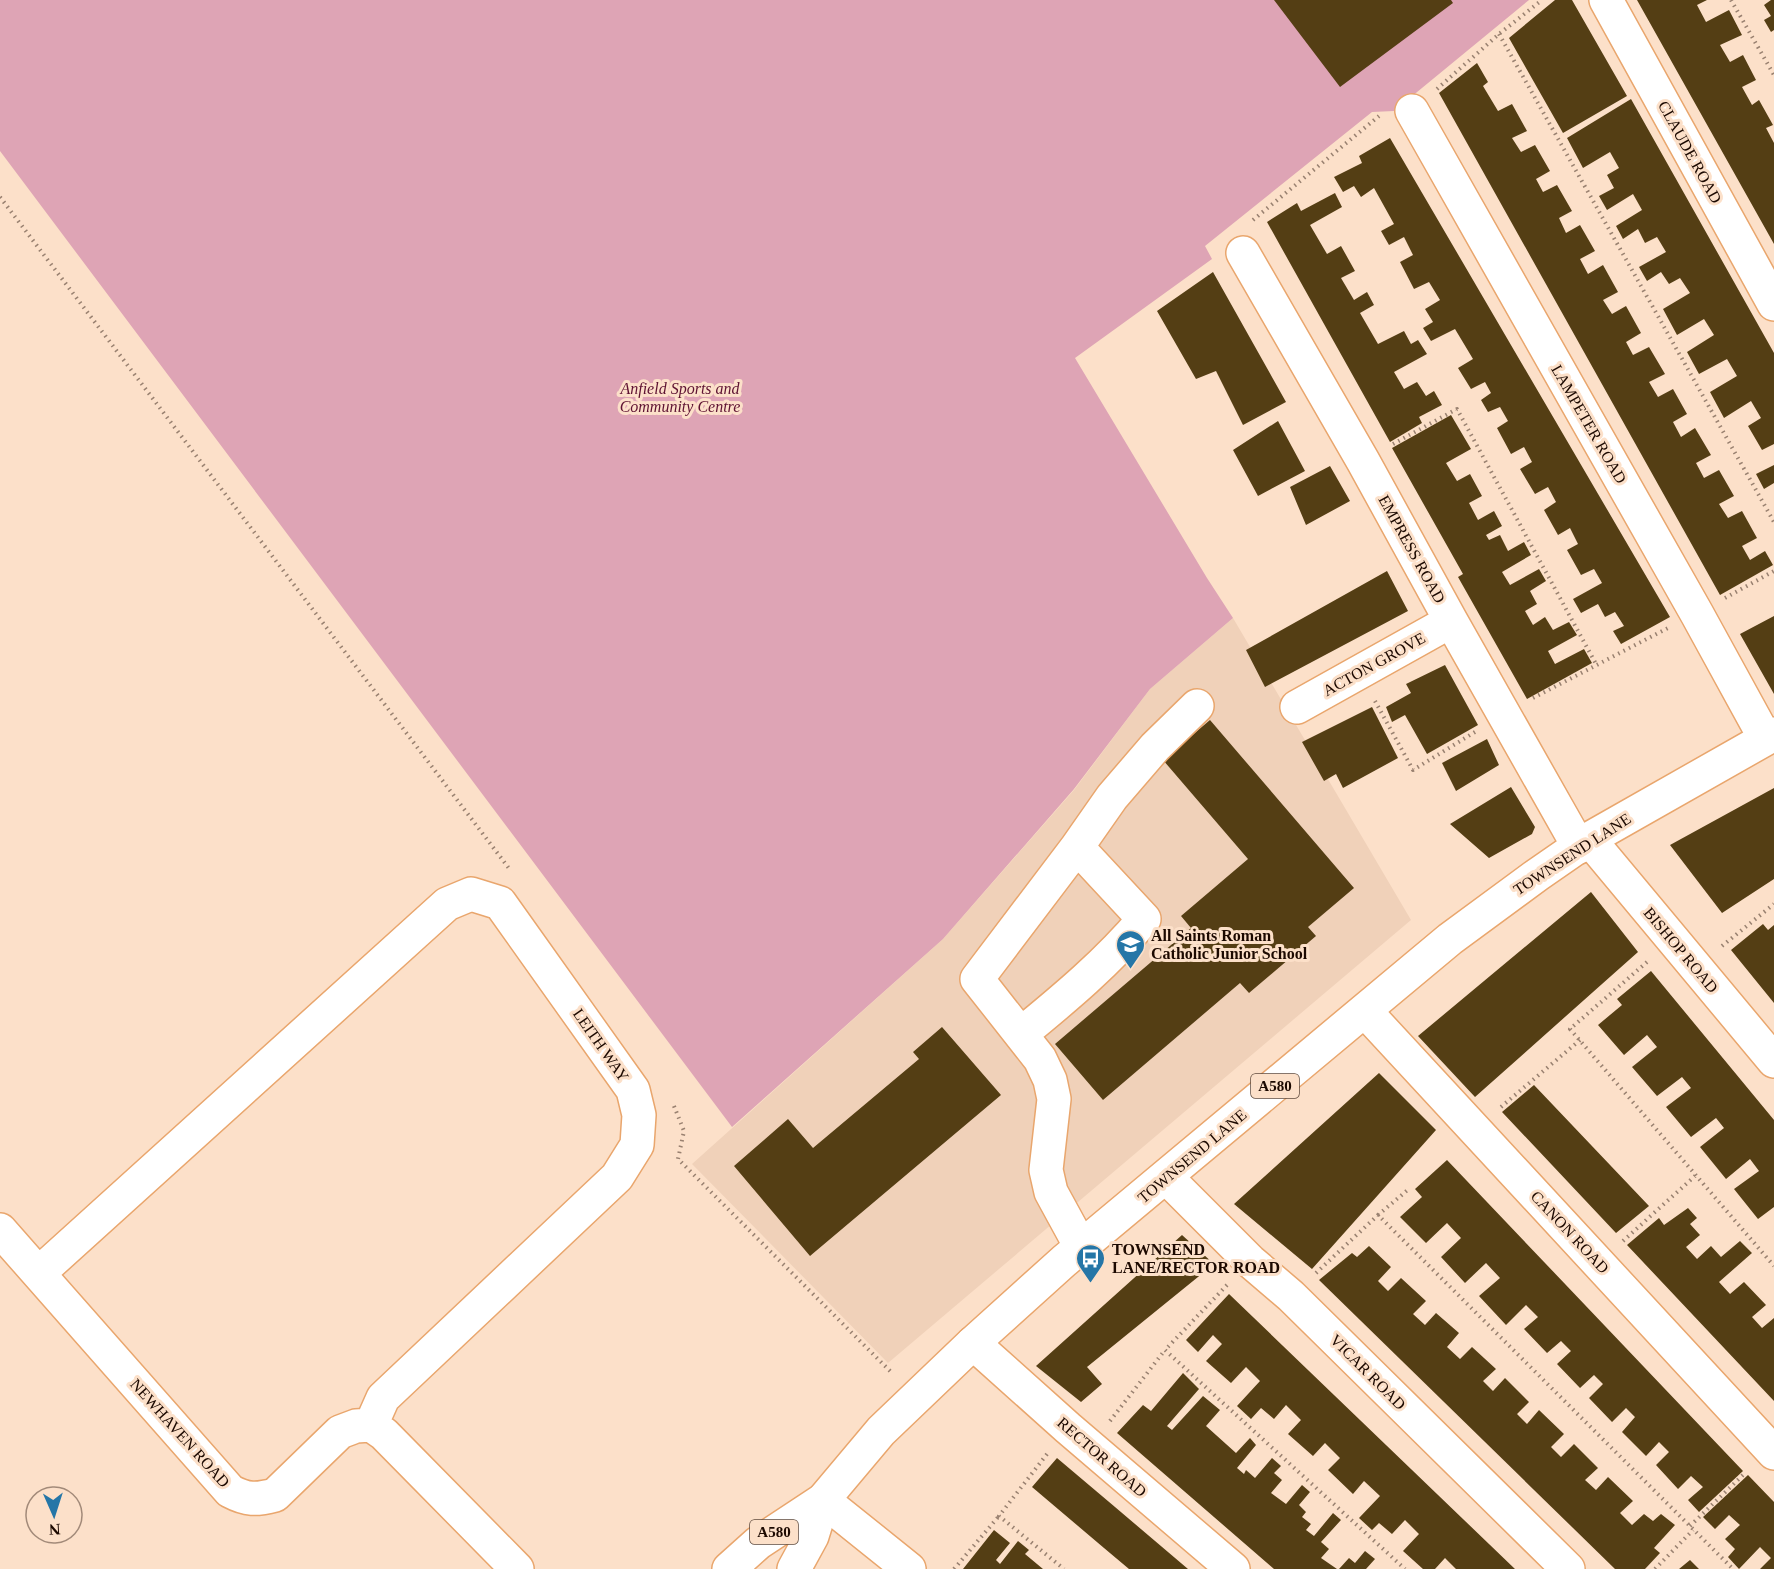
<svg xmlns="http://www.w3.org/2000/svg" width="1774" height="1569" viewBox="0 0 1774 1569" font-family="Georgia,serif">
  <rect width="100%" height="100%" fill="#fce0c9"/>
  <!-- built -->
  <path fill="#f0d1b9" d="M1233 618 1411 920 888 1363 692 1164 943 939 1074 790 1150 689Z"/>
  <!-- green -->
  <path fill="#dea4b5" d="M0 0H1529L1394 111 1372 112 1205 246 1212 259 1075 358 1207 578 1233 618 1150 689 1074 789 943 939 732 1127 0 151Z"/>
  <!-- building -->
  <path fill="#543e14" d="M1274 0H1451L1453 3 1340 87Z
    M1555 0H1572L1627 96 1563 133 1509 38Z
    M1637 0H1707L1697 5 1706 22 1729 10 1742 35 1720 45 1730 62 1743 55 1756 80 1742 87 1752 105 1759 100 1773 125 1766 128 1774 143V244Z
    M1771 0H1774V30L1771 32 1764 20 1771 16 1764 5Z
    M1477 63 1488 82 1483 86 1498 111 1512 104 1527 131 1512 138 1521 152 1535 145 1550 171 1536 179 1543 192 1557 185 1572 211 1559 218 1566 233 1580 225 1595 251 1580 259 1588 274 1603 265 1618 292 1603 300 1612 314 1626 306 1641 333 1626 342 1633 355 1649 347 1665 374 1649 382 1658 397 1673 389 1687 414 1673 422 1681 437 1695 428 1711 455 1696 463 1704 478 1719 470 1734 496 1719 504 1728 518 1742 511 1757 538 1742 546 1750 560 1765 551 1773 565 1720 595 1439 93Z
    M1631 99 1774 353V444L1762 450 1748 426 1761 418 1751 401 1724 418 1710 392 1737 376 1727 359 1699 374 1687 352 1714 335 1704 319 1677 335 1663 309 1690 293 1680 278 1669 284 1661 272 1647 281 1639 267 1666 252 1657 237 1645 243 1638 229 1623 239 1616 226 1642 210 1633 194 1607 210 1599 196 1614 188 1607 175 1619 168 1610 152 1583 168 1567 138Z
    M1390 138 1670 617 1621 644 1613 631 1624 626 1615 612 1605 617 1598 604 1581 613 1573 599 1602 583 1594 569 1581 575 1567 550 1578 544 1570 528 1558 535 1544 510 1556 502 1548 487 1535 494 1520 469 1532 462 1524 447 1511 454 1497 428 1508 421 1500 407 1488 412 1481 400 1491 393 1485 382 1471 389 1458 368 1473 359 1455 329 1431 341 1423 328 1433 322 1425 309 1440 300 1429 282 1414 289 1400 262 1413 255 1404 237 1389 245 1381 231 1394 224 1374 188 1361 197 1354 186 1343 192 1334 177 1362 163 1359 156Z
    M1335 193 1342 207 1310 225 1327 254 1341 246 1355 271 1341 278 1354 300 1367 292 1374 305 1360 313 1378 344 1404 331 1411 344 1418 340 1427 354 1394 372 1404 389 1417 382 1426 396 1434 391 1442 405 1419 417 1422 423 1390 442 1267 222 1297 203 1301 211Z
    M1213 272 1286 402 1243 425 1216 371 1196 379 1157 311Z
    M1451 415 1471 449 1446 463 1457 481 1470 474 1482 496 1469 503 1478 520 1494 511 1502 526 1486 535 1489 540 1500 535 1508 551 1524 542 1531 555 1502 572 1510 585 1539 569 1546 581 1530 591 1537 604 1525 611 1533 625 1545 617 1553 630 1569 622 1577 635 1548 651 1555 664 1584 649 1592 663 1527 699 1458 577 1463 574 1392 448Z
    M1278 421 1305 471 1258 496 1233 450Z
    M1774 465V483L1764 489 1756 474Z
    M1330 466 1350 501 1306 525 1290 487Z
    M1387 571 1408 611 1265 687 1246 650Z
    M1774 616V694L1740 634Z
    M1445 665 1478 725 1427 754 1405 715 1392 722 1386 707 1411 693 1406 684Z
    M1372 707 1398 758 1343 788 1336 774 1324 781 1302 742Z
    M1210 720 1354 888 1308 927 1316 936 1249 993 1240 983 1103 1100 1055 1044 1191 928 1181 916 1248 859 1163 760Z
    M1487 739 1499 765 1456 791 1442 763Z
    M1511 787 1535 827 1532 834 1489 858 1450 824Z
    M1774 788V879L1722 913 1670 845Z
    M1591 892 1638 952 1475 1097 1418 1036Z
    M1763 924 1768 930 1774 925V1003L1731 950Z
    M1651 971 1774 1120V1207L1758 1219 1734 1189 1759 1171 1750 1159 1726 1179 1700 1147 1724 1128 1716 1118 1691 1137 1666 1107 1691 1088 1682 1077 1657 1096 1632 1067 1657 1047 1647 1035 1624 1055 1598 1025 1622 1005 1617 999Z
    M942 1027 1001 1095 810 1256 734 1166 788 1119 813 1148 919 1059 913 1052Z
    M1379 1073 1436 1130 1312 1269 1234 1204Z
    M1534 1085 1649 1206 1616 1233 1502 1112Z
    M1447 1160 1743 1471 1699 1512 1688 1500 1703 1487 1691 1476 1678 1489 1656 1465 1669 1452 1659 1442 1646 1456 1622 1432 1635 1417 1626 1408 1612 1422 1589 1398 1603 1384 1594 1375 1580 1388 1557 1364 1571 1351 1561 1341 1547 1353 1524 1329 1538 1317 1526 1305 1506 1325 1479 1296 1500 1278 1486 1263 1465 1283 1441 1257 1461 1238 1447 1223 1426 1243 1400 1217 1422 1197 1415 1189Z
    M1688 1208 1697 1218 1690 1224 1700 1235 1686 1247 1697 1259 1711 1246 1721 1257 1740 1241 1752 1253 1719 1282 1730 1294 1744 1282 1766 1305 1752 1317 1762 1328 1774 1318V1401L1627 1245 1659 1218 1664 1225Z
    M1182 1235 1214 1264 1087 1367 1102 1384 1081 1402 1036 1366Z
    M1369 1246 1391 1267 1378 1281 1388 1291 1401 1278 1426 1301 1413 1314 1425 1325 1436 1313 1459 1333 1447 1347 1460 1359 1472 1347 1496 1369 1483 1381 1493 1391 1505 1378 1529 1402 1517 1414 1527 1424 1539 1410 1564 1434 1551 1447 1561 1457 1574 1444 1598 1468 1585 1480 1596 1490 1608 1477 1633 1501 1620 1513 1632 1525 1644 1514 1653 1521 1661 1514 1675 1525 1654 1548 1660 1553 1645 1569H1615L1319 1280 1352 1253 1357 1257Z
    M1229 1294 1515 1569H1456L1445 1558 1435 1569H1423L1403 1551 1419 1534 1405 1520 1392 1534 1379 1523 1372 1530 1359 1518 1380 1496 1364 1481 1353 1494 1328 1470 1340 1458 1325 1443 1313 1456 1288 1434 1301 1420 1286 1405 1274 1419 1261 1408 1251 1419 1237 1406 1260 1381 1246 1367 1231 1383 1206 1361 1222 1344 1213 1335 1198 1352 1186 1340Z
    M1183 1373 1199 1389 1167 1426 1172 1430 1203 1396 1220 1410 1206 1426 1236 1453 1250 1438 1256 1445 1237 1468 1244 1474 1246 1470 1255 1478 1272 1458 1281 1466 1274 1473 1282 1480 1271 1493 1286 1504 1302 1485 1310 1492 1299 1505 1306 1512 1302 1517 1311 1524 1306 1530 1314 1536 1333 1513 1341 1520 1321 1542 1329 1549 1321 1558 1337 1569H1274L1117 1433 1143 1405 1151 1411Z
    M1057 1458 1115 1507 1188 1569H1129L1104 1548 1032 1487Z
    M1748 1475 1774 1502V1569H1760L1771 1558 1760 1547 1739 1569 1728 1557 1735 1549 1725 1539 1740 1525 1729 1515 1715 1529 1703 1517Z
    M994 1530 1010 1543 996 1560 1000 1564 1018 1541 1029 1550 1025 1554 1043 1569H963Z
    M1365 1551 1375 1559 1366 1569H1339L1349 1558 1355 1563Z
    M1690 1560 1699 1569H1679Z"/>
  <g fill="none" stroke-linecap="round" stroke-linejoin="round">
    <defs>
      <path id="minor" d="M1606 0 1774 304
        M1412 111 1697 614 1765 738
        M1243 253 1363 461 1451 621 1579 847
        M1297 707 1451 621
        M1589 839 1774 1061
        M1077 847 1112 797 1155 747 1197 706
        M1365 1011 1774 1453
        M1021 1034C1065 998 1108 962 1144 919L1077 847 977 979 1040 1059 1050 1080 1054 1099 1046 1170 1051 1192 1081 1247
        M1166 1177 1250 1261 1291 1296 1568 1569
        M0 1230 230 1491C247 1500 256 1500 275 1495L340 1432 356 1426 371 1425 384 1434 517 1569
        M39 1273 447 904 471 894 500 903 633 1090 639 1115 637 1145 617 1177 383 1398 371 1425
        M973 1343 1068 1428 1233 1569
        M823 1500 909 1569"/>
      <path id="major" d="M729 1569 758 1543 823 1500 881 1431 973 1343 1064 1261 1450 939 1537 875 1589 839 1774 734
        M794 1569 812 1536 823 1500"/>
    </defs>
    <!-- minor casing -->
    <use href="#minor" stroke="#e9a66d" stroke-width="36"/>
    <!-- major casing -->
    <use href="#major" stroke="#e9a66d" stroke-width="36"/>
    <!-- path -->
    <path stroke="#998170" stroke-width="4" stroke-dasharray="1.5 4.5" stroke-linecap="butt" d="M1731 0 1774 75
      M1499 34 1774 522
      M1437 89 1499 34 1542 0
      M0 197 511 871
      M1253 220 1379 116
      M1393 444 1457 409 1596 664
      M1725 598 1774 571
      M1533 698 1668 628
      M1375 701 1413 770 1475 732
      M1722 946 1774 904
      M1647 962 1570 1029 1774 1266
      M674 1106 684 1131 678 1159 892 1373
      M1501 1107 1580 1040
      M1378 1215 1410 1188
      M1623 1241 1696 1175
      M1316 1273 1378 1215 1733 1569
      M1227 1285 1165 1350 1405 1569
      M1110 1421 1165 1350
      M1047 1454 999 1516 1064 1569
      M1690 1526 1745 1473
      M954 1569 999 1516
      M1655 1569 1693 1530"/>
    <!-- minor -->
    <use href="#minor" stroke="#fff" stroke-width="33"/>
    <!-- major -->
    <use href="#major" stroke="#fff" stroke-width="33"/>
  </g>
  <!-- icons -->
  <defs>
    <symbol id="school-pin" viewBox="-11 -11 22 30"><path d="M0 17L-7.5 6A9.5 9.5 0 1 1 7.5 6Z" fill="#2576a7" stroke="#fce0c9"/><path d="M0-5L7-2L0 1L-7-2ZM-4 1L0 2.5L4 1V4Q0 6-4 4Z" fill="#fff"/></symbol>
    <symbol id="bus-pin" viewBox="-11 -11 22 30"><path d="M0 17L-7.5 6A9.5 9.5 0 1 1 7.5 6Z" fill="#2576a7" stroke="#fce0c9"/><path d="M-5-6H5V4H4V6H2V4H-2V6H-4V4H-5ZM-3.5-4V0h7V-4ZM-3.5 1.2v1.5H-2V1.2ZM2 1.2v1.5H3.5V1.2Z" fill="#fff"/></symbol>
  </defs>
  <g fill-rule="evenodd">
    <use href="#school-pin" x="1114" y="928" width="33" height="45"/>
    <use href="#bus-pin" x="1074" y="1242" width="33" height="45"/>
  </g>
  <g text-anchor="middle" dominant-baseline="central" stroke-width="6" stroke-linejoin="round" paint-order="stroke">
    <!-- shield labels -->
    <g fill="#fce0c9" stroke="#5f4a3c" stroke-width="1.5">
      <rect x="1251" y="1074" width="48" height="24" rx="4.5"/>
      <rect x="750" y="1520" width="48" height="24" rx="4.5"/>
    </g>
    <g font-size="15" font-weight="bold" fill="#1c0900">
      <text x="1275" y="1086">A580</text>
      <text x="774" y="1532">A580</text>
    </g>
    <!-- street labels -->
    <g font-size="16" fill="#1c0900" stroke="#fce0c9">
      <text transform="translate(1690 152) rotate(61)">CLAUDE ROAD</text>
      <text transform="translate(1589 424) rotate(60)">LAMPETER ROAD</text>
      <text transform="translate(1412 549) rotate(61)">EMPRESS ROAD</text>
      <text transform="translate(1374 664) rotate(-29)">ACTON GROVE</text>
      <text transform="translate(1572 854) rotate(-33)">TOWNSEND LANE</text>
      <text transform="translate(1681 950) rotate(50)">BISHOP ROAD</text>
      <text transform="translate(601 1045) rotate(55)">LEITH WAY</text>
      <text transform="translate(1192 1156) rotate(-40)">TOWNSEND LANE</text>
      <text transform="translate(1570 1232) rotate(47)">CANON ROAD</text>
      <text transform="translate(1368 1372) rotate(45)">VICAR ROAD</text>
      <text transform="translate(180 1433) rotate(48)">NEWHAVEN ROAD</text>
      <text transform="translate(1102 1457) rotate(41)">RECTOR ROAD</text>
    </g>
    <!-- park labels -->
    <g font-size="16" font-style="italic" fill="#5e1232" stroke="#fce0c9">
      <text x="680" y="388">Anfield Sports and<tspan x="680" dy="18">Community Centre</tspan></text>
    </g>
    <!-- poi labels -->
    <g font-size="16" font-weight="bold" fill="#1c0900" stroke="#fce0c9" text-anchor="start">
      <text x="1151" y="935">All Saints Roman<tspan x="1151" dy="18">Catholic Junior School</tspan></text>
      <text x="1112" y="1249">TOWNSEND<tspan x="1112" dy="18">LANE/RECTOR ROAD</tspan></text>
    </g>
  </g>
  <!-- north arrow -->
  <g transform="translate(54 1515) rotate(177)"><circle r="28" fill="#fce0c9" stroke="#a28a79" stroke-width="1.5"/>
  <path d="M0-4.5L10 22L0 15L-10 22Z" fill="#2576a7"/>
  <text y="-9" font-size="16" font-weight="bold" text-anchor="middle" fill="#1c0900">N</text>
  </g>
</svg>
